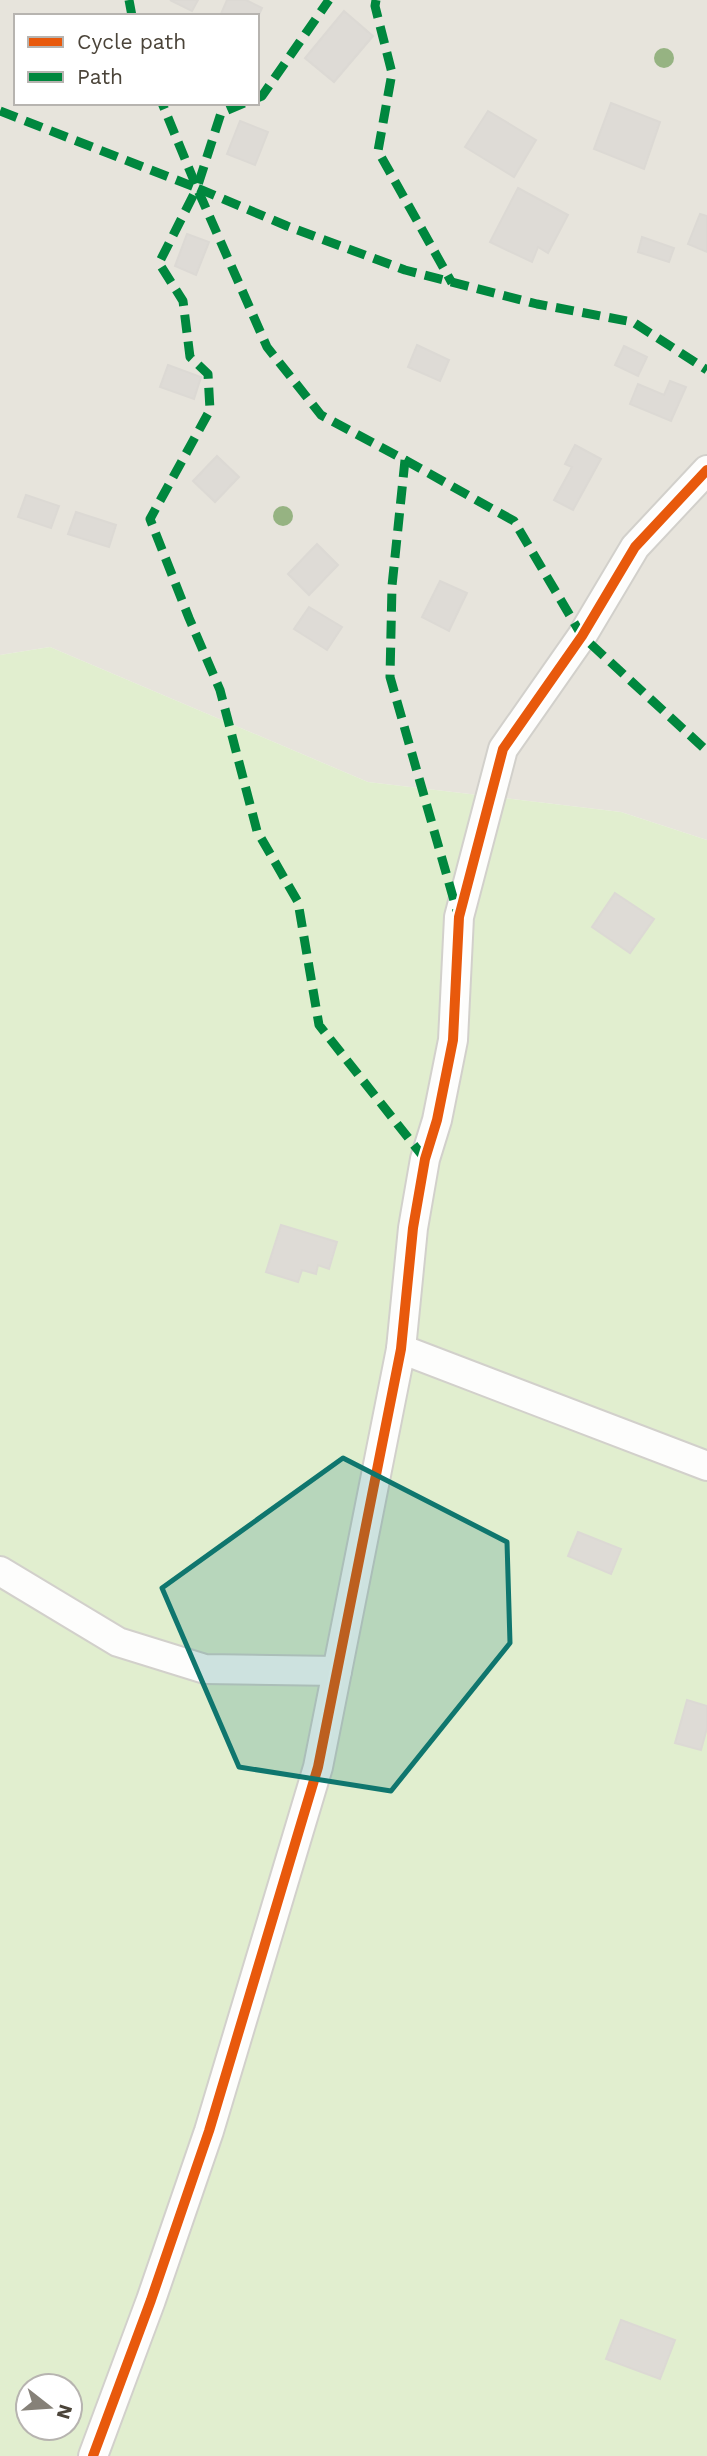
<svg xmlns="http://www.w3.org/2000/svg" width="707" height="2456" font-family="'Work Sans',sans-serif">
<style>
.residential{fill:#e7e4dc;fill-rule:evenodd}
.green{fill:#e1eecf;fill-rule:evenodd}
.building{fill:#dedbd6;stroke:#dcd9d4;stroke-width:2}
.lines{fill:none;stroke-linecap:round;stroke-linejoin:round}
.street-casing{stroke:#d2d0cb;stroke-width:32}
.street{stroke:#fdfdfc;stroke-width:28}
.quiet{stroke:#00873e;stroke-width:9;stroke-dasharray:18 9;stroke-linecap:butt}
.cycleway-casing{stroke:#fff;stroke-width:15}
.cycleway{stroke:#e8590c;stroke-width:10}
.tree{fill:#96b382}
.marked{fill:#0f766e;fill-opacity:0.2;stroke:#0f766e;stroke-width:5;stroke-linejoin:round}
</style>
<rect width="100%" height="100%" fill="#f4f2ee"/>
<path class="residential" d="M0,0H707V840L621,812L368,782L50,647L0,655ZM16,16H257V103H16Z"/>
<path class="green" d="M50,647L368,782L621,812L707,840V2456H0V655ZM28,2386H70V2428H28Z"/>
<g class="building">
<polygon points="170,0 198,0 192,11"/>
<polygon points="227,0 246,0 262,8 257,19 257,16 224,16 221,14"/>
<polygon points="344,11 373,36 334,82 305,58"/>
<polygon points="611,103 660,122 644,169 594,149"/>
<polygon points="488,111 536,140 514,177 465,147"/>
<polygon points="240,121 268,132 255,165 227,154"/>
<polygon points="518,188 568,215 548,253 538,247 532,262 490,242"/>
<polygon points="700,214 707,216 707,252 688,244"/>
<polygon points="187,234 209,242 196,275 175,266"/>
<polygon points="642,237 674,248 669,262 638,252"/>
<polygon points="417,345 449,360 440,381 408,367"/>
<polygon points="624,346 647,357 638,376 615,365"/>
<polygon points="168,365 201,377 194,399 160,387"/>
<polygon points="670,381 686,387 671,421 630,404 638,384 664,395"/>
<polygon points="575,445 601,459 573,510 554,500 572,467 565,464"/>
<polygon points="217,456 239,477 215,502 193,481"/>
<polygon points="26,495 59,506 51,528 18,517"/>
<polygon points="76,512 116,525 109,547 68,534"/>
<polygon points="317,544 338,565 309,595 288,574"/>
<polygon points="440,581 467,593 449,631 422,617"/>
<polygon points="309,607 342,627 327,650 294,629"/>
<polygon points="615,893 654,919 630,953 592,927"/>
<polygon points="281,1225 337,1242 329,1269 318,1265 316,1274 302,1270 298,1282 266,1272"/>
<polygon points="578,1532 621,1549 611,1574 568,1556"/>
<polygon points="687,1700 707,1706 707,1728 701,1750 675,1743"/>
<polygon points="621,2320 675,2340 660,2379 606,2359"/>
</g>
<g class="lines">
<defs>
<g id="street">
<polyline points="401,1349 707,1466"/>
<polyline points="0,1571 118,1642 205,1669 337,1671"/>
<polyline points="93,2456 151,2300 209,2131 318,1767 401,1349 413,1228 425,1159 437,1120 453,1040 459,917 503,749 582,636 635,547 707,470"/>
</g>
</defs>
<use href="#street" class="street-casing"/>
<use href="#street" class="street"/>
<g class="quiet">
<polyline points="129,0 132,16"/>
<polyline points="376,0 375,6 392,73 378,151 452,283"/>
<polyline points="257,98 262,96 329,0"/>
<polyline points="244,103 221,113 197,188 267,347 321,415 405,460 392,586 390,677 457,911"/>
<polyline points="0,111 197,188 162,103"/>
<polyline points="405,460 514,521 582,636 707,751"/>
<polyline points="425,1159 319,1025 298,902 257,831 220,690 189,618 150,519 210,410 208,374 190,357 183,301 159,263 197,188 287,226 405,270 537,304 633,322 707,370"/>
</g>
<defs>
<polyline id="cycleway" points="93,2456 151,2300 209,2131 318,1767 401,1349 413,1228 425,1159 437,1120 453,1040 459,917 503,749 582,636 635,547 707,470"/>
</defs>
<use href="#cycleway" class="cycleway-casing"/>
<use href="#cycleway" class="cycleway"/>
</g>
<g class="tree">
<circle cx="664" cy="58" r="10"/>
<circle cx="283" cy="516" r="10"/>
</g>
<path class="marked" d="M343,1458L507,1542L510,1643L391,1791L239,1767L162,1588Z"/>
<rect x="14" y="14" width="245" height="91" fill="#ffffff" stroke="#b7b4b0" stroke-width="2"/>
<rect x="28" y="37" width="35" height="10" fill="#e8590c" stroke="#b7b4b0" stroke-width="2"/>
<text x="77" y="49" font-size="21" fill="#4b4439">Cycle path</text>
<rect x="28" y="72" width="35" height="10" fill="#00873e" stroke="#b7b4b0" stroke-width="2"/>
<text x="77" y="84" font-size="21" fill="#4b4439">Path</text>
<g transform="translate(49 2407) rotate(107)"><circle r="33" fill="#ffffff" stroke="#b7b4b0" stroke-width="2"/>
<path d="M0-5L12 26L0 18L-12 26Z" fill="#868178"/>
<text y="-10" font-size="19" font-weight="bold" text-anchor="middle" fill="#4b4439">N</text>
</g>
</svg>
